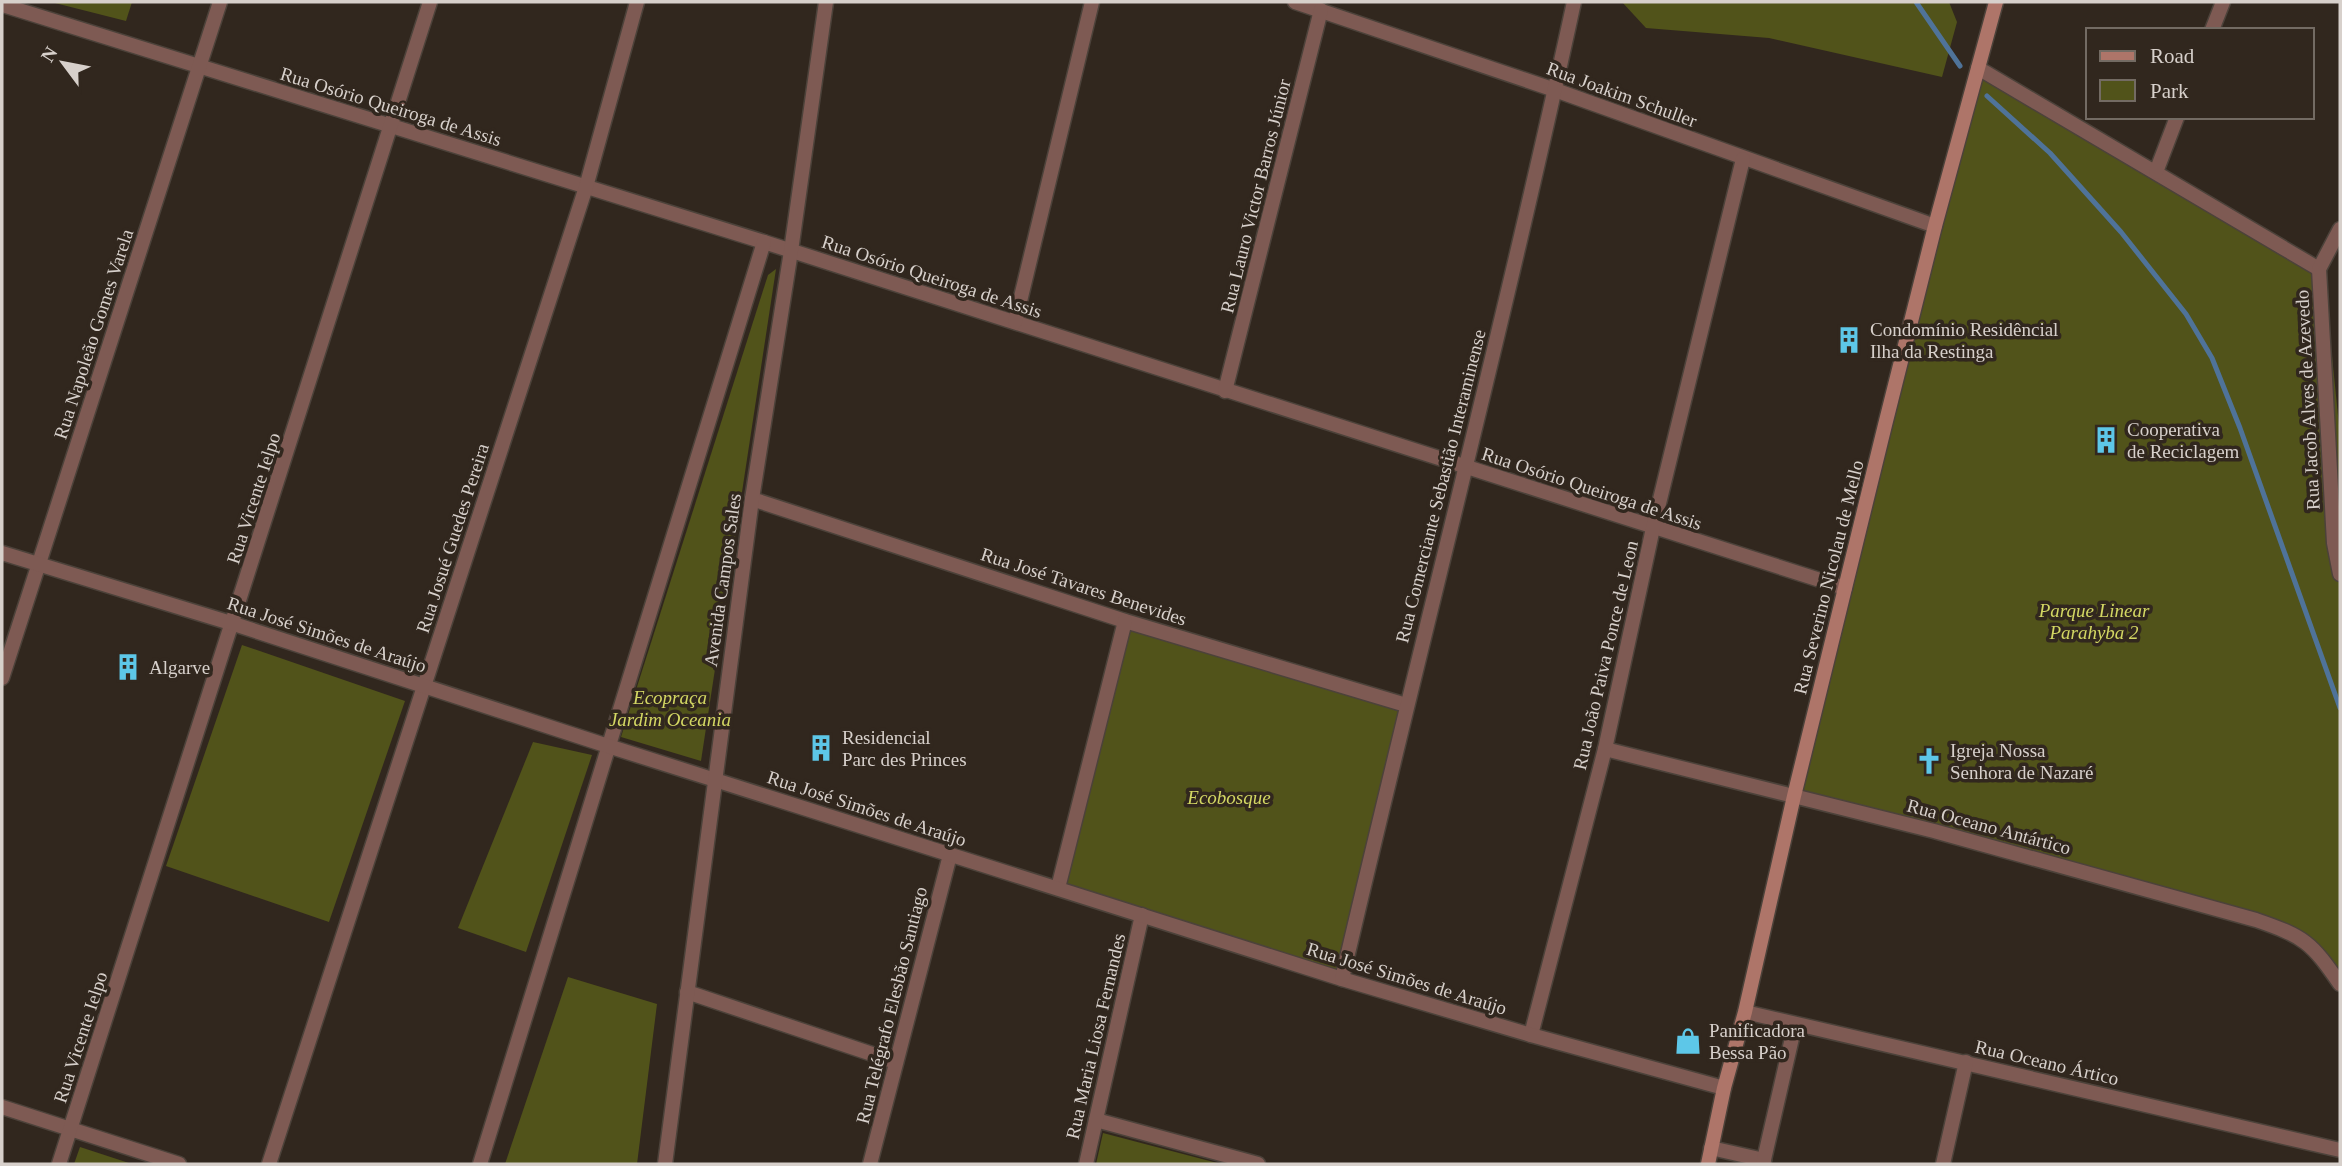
<svg xmlns="http://www.w3.org/2000/svg" width="2342" height="1166" font-family="Georgia,serif">
<style>
.green{fill:#51531a}
.lines{fill:none;stroke-linecap:round;stroke-linejoin:round}
.stream{stroke:#4f7399;stroke-width:5}
.minor-casing{stroke:#4c423a;stroke-width:17}
.tertiary-casing{stroke:#4c423a;stroke-width:17}
.secondary-casing{stroke:#4c423a;stroke-width:17}
.minor{stroke:#7e5a53;stroke-width:14}
.tertiary{stroke:#7e5a53;stroke-width:14}
.secondary{stroke:#ae7569;stroke-width:14}
.labels{text-anchor:middle;stroke-width:7;stroke-linejoin:round;paint-order:stroke}
.street-label{font-size:19px;fill:#d7d0cb;stroke:#31271e}
.poi-label{font-size:19px;fill:#d7d0cb;stroke:#31271e;text-anchor:start}
.park-label{font-size:19px;font-style:italic;fill:#d3d763;stroke:#31271e}
</style>
<rect width="100%" height="100%" fill="#31271e"/>
<g class="green">
<polygon points="51,2 132,2 126,21"/>
<polygon points="1622,2 1949,2 1957,22 1942,77 1769,38 1646,28"/>
<polygon points="1979,64 2323,267 2340,435 2340,980 2316,948 2265,924 1796,797"/>
<polygon points="776,269 701,761 621,737 768,275"/>
<polygon points="1125,621 1406,705 1342,979 1058,888"/>
<polygon points="242,645 405,701 329,922 166,866"/>
<polygon points="533,742 592,755 526,952 458,928"/>
<polygon points="568,977 657,1004 637,1164 505,1164"/>
<polygon points="1103,1133 1221,1164 1096,1164"/>
<polygon points="80,1147 132,1164 74,1164"/>
</g>
<g class="lines">
<g class="stream">
<polyline points="1916,2 1960,66"/>
<polyline points="1987,96 2050,153 2121,232 2186,314 2212,358 2240,428 2340,708"/>
</g>
<defs>
<g id="minor">
<polyline points="1295,2 1555,90 1935,226"/>
<polyline points="6,6 764,242 1845,588"/>
<polyline points="2212,30 2223,2"/>
<polyline points="1978,68 2319,269"/>
<polyline points="2156,172 2177,117"/>
<polyline points="2340,229 2319,269 2334,543 2340,574"/>
<polyline points="1015,322 1092,2"/>
<polyline points="1225,391 1321,10"/>
<polyline points="752,499 1125,621 1406,705"/>
<polyline points="2,678 220,2"/>
<path d="M1605,749L1934,831L2256,920C2305,937 2311,942 2340,984"/>
<polyline points="1058,888 1125,621"/>
<polyline points="687,992 896,1062"/>
<polyline points="1745,1012 2340,1150"/>
<polyline points="1531,1035 1605,749 1653,528 1743,159"/>
<polyline points="2,1107 179,1164"/>
<polyline points="1096,1120 1258,1164"/>
<polyline points="1711,1148 1764,1160"/>
<polyline points="59,1164 430,2"/>
<polyline points="269,1164 586,187 637,2"/>
<polyline points="480,1164 764,242"/>
<polyline points="870,1164 950,855"/>
<polyline points="1086,1164 1142,915"/>
<polyline points="1763,1164 1795,1025"/>
<polyline points="1943,1164 1966,1062"/>
</g>
<g id="tertiary">
<polyline points="2,553 234,624 608,746 1342,979 1531,1035 1724,1088"/>
<path d="M1342,979C1418,653 1503,329 1574,2"/>
<polyline points="665,1164 752,499 791,251 826,2"/>
</g>
<polyline id="secondary" points="1708,1164 1724,1088 1745,1012 1794,796 1885,425 1935,226 1996,2"/>
</defs>
<use href="#minor" class="minor-casing"/>
<use href="#tertiary" class="tertiary-casing"/>
<use href="#secondary" class="secondary-casing"/>
<use href="#minor" class="minor"/>
<use href="#tertiary" class="tertiary"/>
<use href="#secondary" class="secondary"/>
</g>
<defs>
<symbol id="building-bare" viewBox="-9 -9 18 18"><path d="M-4-6H4V6H1V3H-1V6H-4ZM-2.5-4.3h1.7v1.8h-1.7ZM.8-4.3h1.7v1.8H.8ZM-2.5-1h1.7V.8h-1.7ZM.8-1h1.7V.8H.8Z" fill="#5dc7e8" stroke="#31271e" stroke-width="2.5" paint-order="stroke"/></symbol>
<symbol id="church-bare" viewBox="-9 -9 18 18"><path d="M-1.2-6h2.4v3.5h3.3v2.4h-3.3V6h-2.4V-.1h-3.3v-2.4h3.3Z" fill="#5dc7e8" stroke="#31271e" stroke-width="2.5" paint-order="stroke"/></symbol>
<symbol id="shop-bare" viewBox="-9 -9 18 18"><path d="M-5-2.5h2.3a2.7 3.5 0 0 1 5.4 0H5L5.5 6h-11ZM-1.5-2.5h3a1.5 2.3 0 0 0-3 0Z" fill="#5dc7e8" stroke="#31271e" stroke-width="2.5" paint-order="stroke"/></symbol>
</defs>
<g fill-rule="evenodd">
<use href="#building-bare" x="1830" y="321" width="38" height="38"/>
<use href="#building-bare" x="2087" y="421" width="38" height="38"/>
<use href="#building-bare" x="109" y="648" width="38" height="38"/>
<use href="#building-bare" x="802" y="729" width="38" height="38"/>
<use href="#church-bare" x="1910" y="742" width="38" height="38"/>
<use href="#shop-bare" x="1669" y="1022" width="38" height="38"/>
</g>
<g class="labels">
<g class="street-label">
<text transform="translate(1622 94) rotate(20)" y="7">Rua Joakim Schuller</text>
<text transform="translate(391 106) rotate(17)" y="7">Rua Osório Queiroga de Assis</text>
<text transform="translate(1255 196) rotate(-76)" y="7">Rua Lauro Victor Barros Júnior</text>
<text transform="translate(932 276) rotate(18)" y="7">Rua Osório Queiroga de Assis</text>
<text transform="translate(93 334) rotate(-72)" y="7">Rua Napoleão Gomes Varela</text>
<text transform="translate(2307 400) rotate(-93)" y="7">Rua Jacob Alves de Azevedo</text>
<text transform="translate(1440 486) rotate(-76)" y="7">Rua Comerciante Sebastião Interaminense</text>
<text transform="translate(1592 488) rotate(18)" y="7">Rua Osório Queiroga de Assis</text>
<text transform="translate(253 498) rotate(-72)" y="7">Rua Vicente Ielpo</text>
<text transform="translate(452 538) rotate(-72)" y="7">Rua Josué Guedes Pereira</text>
<text transform="translate(1828 577) rotate(-76)" y="7">Rua Severino Nicolau de Mello</text>
<text transform="translate(722 580) rotate(-82)" y="7">Avenida Campos Sales</text>
<text transform="translate(1084 586) rotate(18)" y="7">Rua José Tavares Benevides</text>
<text transform="translate(327 634) rotate(18)" y="7">Rua José Simões de Araújo</text>
<text transform="translate(1605 655) rotate(-77)" y="7">Rua João Paiva Ponce de Leon</text>
<text transform="translate(867 808) rotate(18)" y="7">Rua José Simões de Araújo</text>
<text transform="translate(1989 826) rotate(15)" y="7">Rua Oceano Antártico</text>
<text transform="translate(1407 978) rotate(17)" y="7">Rua José Simões de Araújo</text>
<text transform="translate(891 1005) rotate(-76)" y="7">Rua Telégrafo Elesbão Santiago</text>
<text transform="translate(1095 1036) rotate(-77)" y="7">Rua Maria Liosa Fernandes</text>
<text transform="translate(80 1037) rotate(-72)" y="7">Rua Vicente Ielpo</text>
<text transform="translate(2047 1062) rotate(13)" y="7">Rua Oceano Ártico</text>
</g>
<g class="poi-label">
<text x="1870" y="336">Condomínio Residêncial<tspan x="1870" dy="22">Ilha da Restinga</tspan></text>
<text x="2127" y="436">Cooperativa<tspan x="2127" dy="22">de Reciclagem</tspan></text>
<text x="149" y="674">Algarve</text>
<text x="842" y="744">Residencial<tspan x="842" dy="22">Parc des Princes</tspan></text>
<text x="1950" y="757">Igreja Nossa<tspan x="1950" dy="22">Senhora de Nazaré</tspan></text>
<text x="1709" y="1037">Panificadora<tspan x="1709" dy="22">Bessa Pão</tspan></text>
</g>
<g class="park-label">
<text x="2094" y="617">Parque Linear<tspan x="2094" dy="22">Parahyba 2</tspan></text>
<text x="670" y="704">Ecopraça<tspan x="670" dy="22">Jardim Oceania</tspan></text>
<text x="1229" y="804">Ecobosque</text>
</g>
</g>
<rect width="2342" height="1166" fill="none" stroke="#d7d0cb" stroke-width="7"/>
<rect x="2086" y="28" width="228" height="91" fill="#31271e" stroke="#736b63" stroke-width="2"/>
<rect x="2100" y="51" width="35" height="10" fill="#ae7569" stroke="#736b63" stroke-width="2"/>
<text x="2150" y="63" font-size="21" fill="#d7d0cb">Road</text>
<rect x="2100" y="80" width="35" height="21" fill="#51531a" stroke="#736b63" stroke-width="2"/>
<text x="2150" y="98" font-size="21" fill="#d7d0cb">Park</text>
<g transform="translate(63 63) rotate(302)" stroke="#31271e" stroke-width="5" paint-order="stroke">
<path d="M0-5L12 26L0 18L-12 26Z" fill="#d7d0cb"/>
<text y="-10" font-size="19" font-weight="bold" text-anchor="middle" fill="#d7d0cb">N</text>
</g>
</svg>
